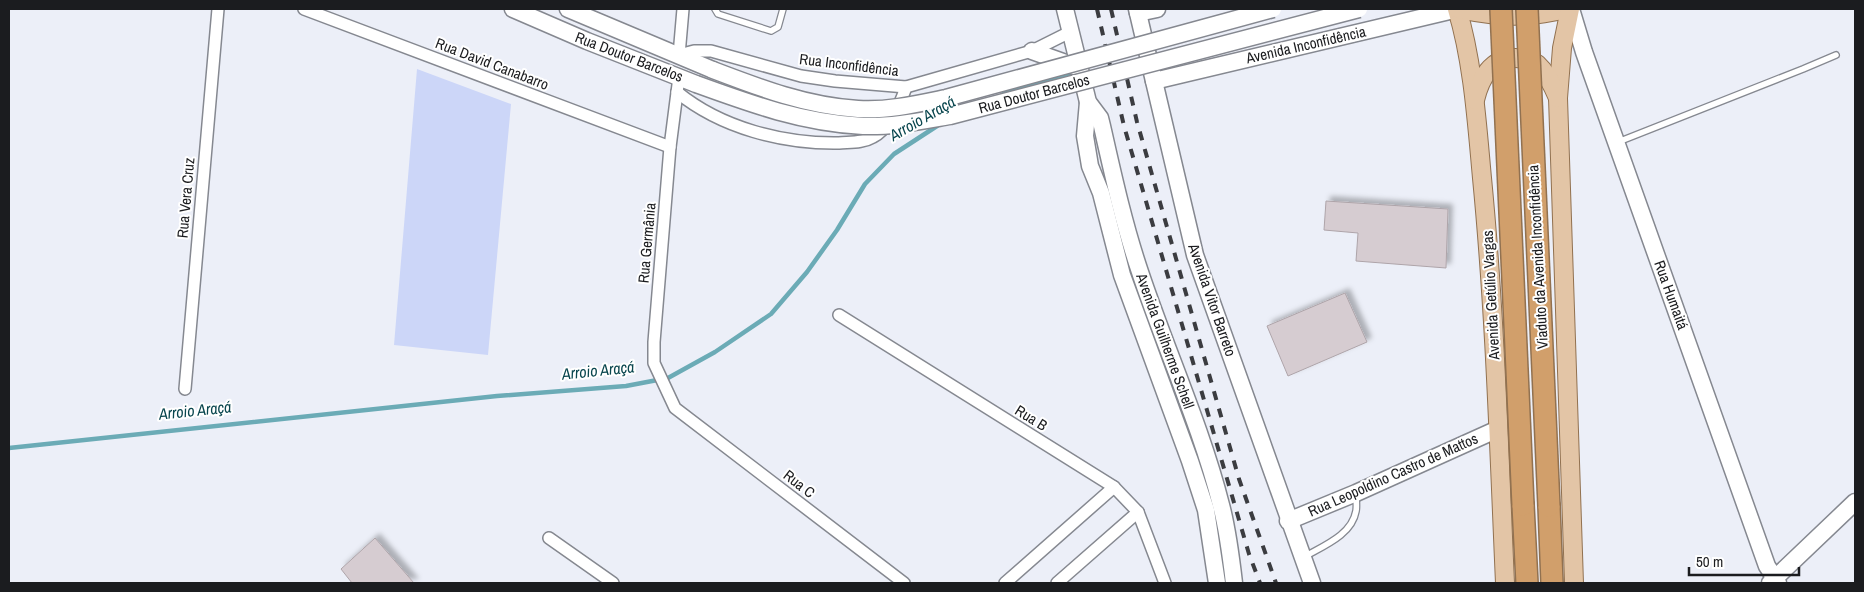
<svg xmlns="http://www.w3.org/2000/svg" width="1864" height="592" font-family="'Archivo Narrow',sans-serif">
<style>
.green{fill:#ccd6f8}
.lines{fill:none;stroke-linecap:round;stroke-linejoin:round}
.stream{stroke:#6babb6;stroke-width:4.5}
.canal{stroke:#6babb6;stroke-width:15}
.building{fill:#d6ccd1;stroke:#aea4a9;filter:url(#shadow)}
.lane-casing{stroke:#858890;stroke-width:8}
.street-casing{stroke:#858890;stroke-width:14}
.secondary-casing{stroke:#858890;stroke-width:19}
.primary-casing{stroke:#917150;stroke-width:20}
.highway-casing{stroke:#917150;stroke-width:24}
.lane{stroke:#fff;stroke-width:5.5}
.street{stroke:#fff;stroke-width:11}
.secondary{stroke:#fff;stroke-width:16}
.primary{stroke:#e3c5a6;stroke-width:18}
.highway{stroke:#d19f6b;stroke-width:21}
.rail{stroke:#3b3c40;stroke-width:4;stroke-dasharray:9 9;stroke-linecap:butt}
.secondary-bridge-casing{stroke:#858890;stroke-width:19;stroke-linecap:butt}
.highway-bridge-casing{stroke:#917150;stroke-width:24;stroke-linecap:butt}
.secondary-bridge{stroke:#fff;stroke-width:16}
.highway-bridge{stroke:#d19f6b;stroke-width:21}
.labels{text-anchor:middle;stroke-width:4;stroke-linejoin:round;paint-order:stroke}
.street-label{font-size:15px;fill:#1b1c1f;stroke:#fff}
.water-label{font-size:16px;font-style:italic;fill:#09464e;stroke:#fff}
</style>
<defs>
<filter id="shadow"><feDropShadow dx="4.5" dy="-4.5" stdDeviation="2.5" flood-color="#0004"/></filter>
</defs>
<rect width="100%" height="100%" fill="#eceff8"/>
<polygon class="green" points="417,69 511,104 488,355 394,345"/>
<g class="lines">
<polyline class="stream" points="9,448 497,396 626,386 668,378 715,352 771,314 807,272 837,230 865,184 894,154 937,126"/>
<polyline class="canal" points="1009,93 1077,73"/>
</g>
<g class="building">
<polygon points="1326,201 1448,209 1446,268 1356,261 1358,233 1324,230"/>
<polygon points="1345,293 1367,342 1288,376 1267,326"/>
<polygon points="375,538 414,583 352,583 341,569"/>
</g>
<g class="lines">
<defs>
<g id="lane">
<polyline points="715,9 718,14 771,31 778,27 783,9"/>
<polyline points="1618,142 1803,69 1836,55"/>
<path d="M1304,557C1323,546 1352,535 1356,511C1357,506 1356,500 1356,495"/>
</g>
<g id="street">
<polyline points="304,9 670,147"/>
<polyline points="683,9 679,55 694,51 711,51 801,76 835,81 906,87 1032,51 1070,32"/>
<polyline points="679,77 670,147 654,342 654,363 675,408 904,583"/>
<path d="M677,92C721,128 783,144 839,143C850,142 863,143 873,137C890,128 900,105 906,87"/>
<polyline points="839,315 1114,487 1138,512 1165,583"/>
<polyline points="185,389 218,9"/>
<polyline points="549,538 613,583"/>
<polyline points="1005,583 1114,487"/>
<polyline points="1057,583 1138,512"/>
</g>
<g id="secondary">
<polyline points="513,9 587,41 696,84"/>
<polyline points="568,9 713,70"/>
<path d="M1065,9L1088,102L1100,118L1102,126C1113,175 1124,225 1140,272C1166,350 1201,426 1221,505C1228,531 1231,557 1234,583"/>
<polyline points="1137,9 1195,255 1312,583"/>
<polyline points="1571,9 1584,52 1767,566 1778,583"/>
<polyline points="1138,13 1157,9"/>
<polyline points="1032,51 1077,67"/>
<polyline points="1154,81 1458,9"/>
<polyline points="1088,102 1085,136 1090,166 1101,193 1122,275 1190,461 1206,510 1217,583"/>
<polyline points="1288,521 1356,493 1498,429"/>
<polyline points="1770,583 1855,502"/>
</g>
<g id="primary">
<path d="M1457,9C1473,61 1477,124 1482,178C1495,312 1499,448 1505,583"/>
<path d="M1458,9C1499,17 1524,19 1566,9"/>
<polyline points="1570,9 1562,48 1558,98 1574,583"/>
<path d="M1475,100C1480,79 1491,58 1515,58C1523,58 1531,60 1537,64C1547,73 1553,86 1558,98"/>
</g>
<g id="highway">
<polyline points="1523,505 1527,583"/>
<polyline points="1549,506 1552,583"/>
</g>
</defs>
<use href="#lane" class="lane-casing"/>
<use href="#street" class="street-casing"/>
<use href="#secondary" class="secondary-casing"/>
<use href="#primary" class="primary-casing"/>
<use href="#highway" class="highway-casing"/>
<use href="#lane" class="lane"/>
<use href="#street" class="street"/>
<use href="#secondary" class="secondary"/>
<use href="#primary" class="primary"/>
<use href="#highway" class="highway"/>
<g class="rail">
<polyline points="1097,9 1124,126 1249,554 1260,583"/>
<polyline points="1111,9 1137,122 1239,479 1276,583"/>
</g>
<defs>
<g id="secondary-bridge">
<path d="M713,70C760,88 807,106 858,109C887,111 917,104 946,98L1273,9"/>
<path d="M696,84C751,104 803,123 863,126C892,127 921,121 950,116L1359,9"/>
</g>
<g id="highway-bridge">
<polyline points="1501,9 1523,505"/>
<polyline points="1527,9 1549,506"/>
</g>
</defs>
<use href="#secondary-bridge" class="secondary-bridge-casing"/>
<use href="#highway-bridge" class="highway-bridge-casing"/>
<use href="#secondary-bridge" class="secondary-bridge"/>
<use href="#highway-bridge" class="highway-bridge"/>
</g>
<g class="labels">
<g class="street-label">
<text transform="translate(1306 45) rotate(-13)" y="5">Avenida Inconfidência</text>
<text transform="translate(629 57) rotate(21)" y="5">Rua Doutor Barcelos</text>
<text transform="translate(492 64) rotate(21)" y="5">Rua David Canabarro</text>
<text transform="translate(849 65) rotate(7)" y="5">Rua Inconfidência</text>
<text transform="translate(1034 94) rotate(-15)" y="5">Rua Doutor Barcelos</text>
<text transform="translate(186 198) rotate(-85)" y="5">Rua Vera Cruz</text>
<text transform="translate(647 243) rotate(-85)" y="5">Rua Germânia</text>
<text transform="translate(1538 257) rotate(-93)" y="5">Viaduto da Avenida Inconfidência</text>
<text transform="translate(1491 295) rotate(-93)" y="5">Avenida Getúlio Vargas</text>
<text transform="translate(1671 295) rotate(70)" y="5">Rua Humaitá</text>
<text transform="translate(1212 300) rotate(71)" y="5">Avenida Vitor Barreto</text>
<text transform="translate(1165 341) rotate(70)" y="5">Avenida Guilherme Schell</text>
<text transform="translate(1031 418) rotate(32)" y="5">Rua B</text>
<text transform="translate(1393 475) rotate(-24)" y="5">Rua Leopoldino Castro de Mattos</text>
<text transform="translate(799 484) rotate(38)" y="5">Rua C</text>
</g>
<g class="water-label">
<text transform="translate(922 118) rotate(-30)" y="6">Arroio Araçá</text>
<text transform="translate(598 370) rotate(-6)" y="6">Arroio Araçá</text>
<text transform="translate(195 410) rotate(-6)" y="6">Arroio Araçá</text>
</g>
</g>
<rect width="1864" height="592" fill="none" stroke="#1b1c1f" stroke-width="20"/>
<path d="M1689 567v8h110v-8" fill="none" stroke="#1b1c1f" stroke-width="2.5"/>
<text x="1696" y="567" font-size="15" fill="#1b1c1f" stroke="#ffffff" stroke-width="4" paint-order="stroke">50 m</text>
</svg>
